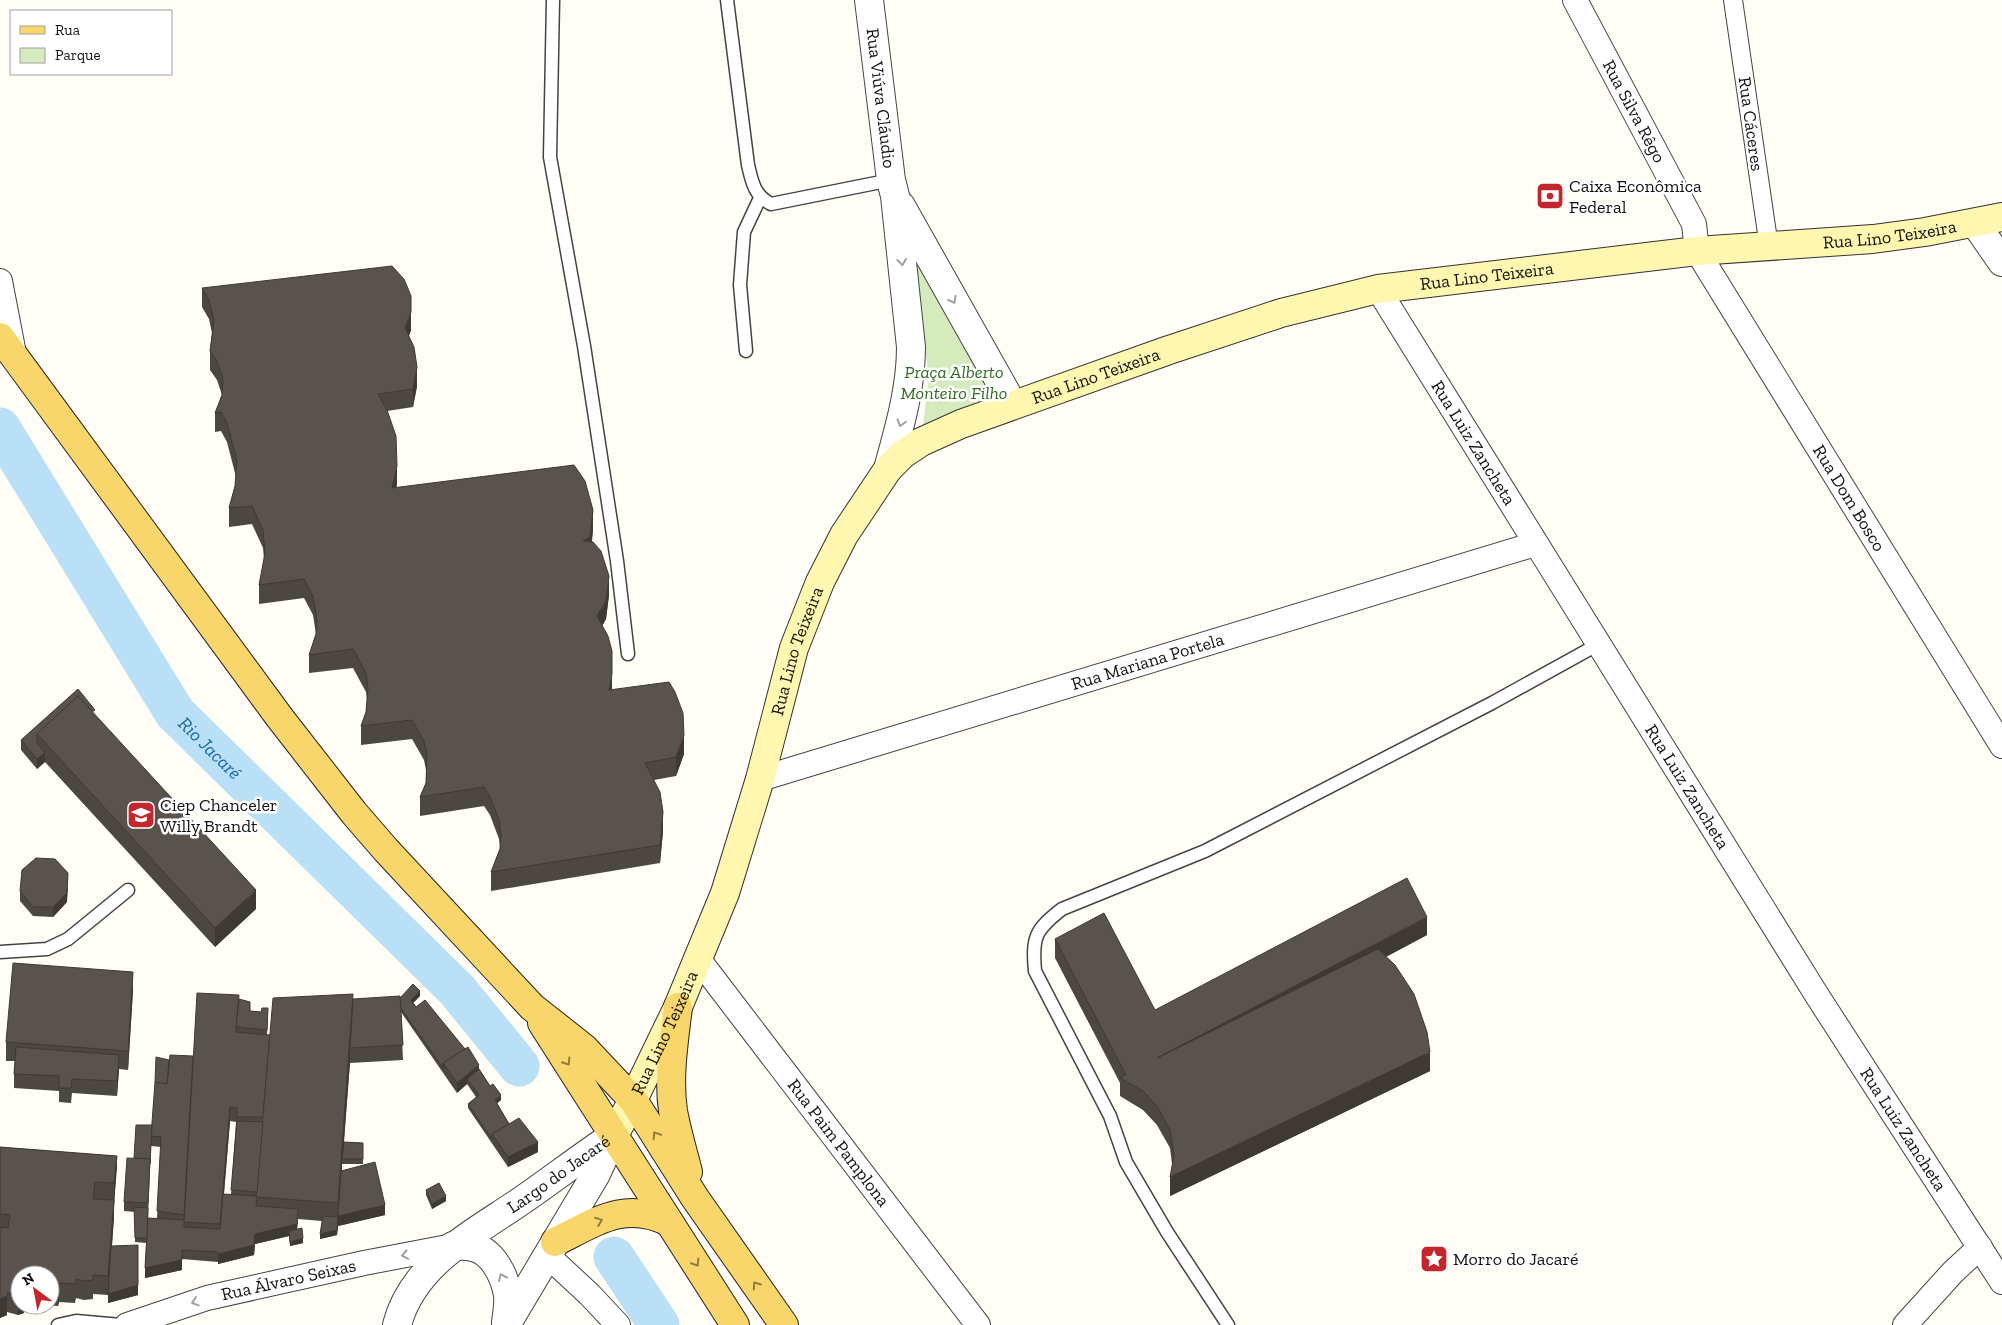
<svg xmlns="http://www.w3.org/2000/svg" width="2002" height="1325" font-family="'Zilla Slab',serif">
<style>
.green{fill:#d5ebbd}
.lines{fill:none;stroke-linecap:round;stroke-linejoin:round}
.river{stroke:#b9e0f7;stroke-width:41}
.service-casing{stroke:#444;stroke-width:15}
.pedestrian-casing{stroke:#444;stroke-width:20}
.minor-casing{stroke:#444;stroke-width:26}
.tertiary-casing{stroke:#444;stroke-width:30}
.secondary-casing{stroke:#333;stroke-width:30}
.primary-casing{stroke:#222;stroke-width:30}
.service{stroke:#fff;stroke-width:12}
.pedestrian{stroke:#fff;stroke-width:18}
.minor{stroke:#fff;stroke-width:24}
.tertiary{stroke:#fff;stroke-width:28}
.secondary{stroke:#fff6b0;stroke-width:28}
.primary{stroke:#f9d66b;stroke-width:28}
.wall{fill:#4d4742;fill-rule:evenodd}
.shaded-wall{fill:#3f3936}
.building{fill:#5a524d;stroke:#3f3936}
.oneway{stroke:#a0a0a0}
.oneway2{stroke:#917d42}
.labels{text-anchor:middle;stroke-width:5;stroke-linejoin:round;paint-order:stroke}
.street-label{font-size:18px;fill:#111;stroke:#fff}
.poi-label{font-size:18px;fill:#111;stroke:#fff;text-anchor:start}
.park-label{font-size:18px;font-style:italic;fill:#2f6b1f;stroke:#fff}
.water-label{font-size:19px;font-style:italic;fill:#1768a6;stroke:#fff}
</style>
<rect width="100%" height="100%" fill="#fffdf5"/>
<polygon class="green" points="920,256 991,396 923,425 928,387 927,361 911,264"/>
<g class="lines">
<g class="river">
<path id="s1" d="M0,428L175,713L457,990L519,1066"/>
<polyline points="614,1257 659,1325"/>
</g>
<defs>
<g id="service">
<polyline points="553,0 550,157 584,346 617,561 628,654"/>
<path d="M727,0L748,165C752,182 754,195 771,204L891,180"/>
<polyline points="746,351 740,285 744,232 760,198"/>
<polyline points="0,952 47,949 68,939 128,890"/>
<polyline points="58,1325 76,1321 121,1325"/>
<path d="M1228,1325L1167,1232L1126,1162L1110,1116L1035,971C1032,937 1035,930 1062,909L1205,851L1492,703L1597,645"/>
</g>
<polyline id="pedestrian" points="1733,0 1769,247"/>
<g id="minor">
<path id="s2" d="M1575,0L1694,224L1697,251L2002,746"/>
<polyline points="0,281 15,359"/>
<path id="s3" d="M1378,289L1818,997L2002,1282"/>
<path id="s4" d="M760,779L1535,544"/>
<path id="s5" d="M699,960L978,1325"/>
<polyline points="547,1255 590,1295 618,1325"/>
<path id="s6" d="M127,1325L207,1298L364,1263L453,1246"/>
<polyline points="1905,1325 1953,1272 1980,1247"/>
</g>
<g id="tertiary">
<path id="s7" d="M869,0L891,180L895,196L911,347C911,389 899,429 888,469"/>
<polyline points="901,206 1013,405"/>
<polyline points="1975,223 2002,262"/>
<path d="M453,1246C459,1246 466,1245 473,1247C493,1251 505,1277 508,1295C509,1304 507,1314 506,1323"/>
<path id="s8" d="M397,1325C413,1263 475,1233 524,1199C554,1178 583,1156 614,1135"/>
<polyline points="506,1325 596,1174 614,1135"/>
</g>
<g id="secondary">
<path id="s9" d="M614,1135L633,1100L678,1007L725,893L760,779L794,648L820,582L844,535L888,469L903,454L921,442L961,424L1169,350L1281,313L1378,289L1697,251L1873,239L1925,232L2002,217"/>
</g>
<g id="primary">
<polyline points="0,337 280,718 354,813 386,850 532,1007 584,1048 633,1100 695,1198 784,1325"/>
<path d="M678,1007C674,1041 668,1077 673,1111C677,1132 683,1152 688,1172"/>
<polyline points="542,1023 735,1325"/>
<path d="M555,1242C596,1222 625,1200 669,1222"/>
</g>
</defs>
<use href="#service" class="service-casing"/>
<use href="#pedestrian" class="pedestrian-casing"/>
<use href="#minor" class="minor-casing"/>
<use href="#tertiary" class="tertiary-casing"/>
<use href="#secondary" class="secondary-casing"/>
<use href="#primary" class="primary-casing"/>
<use href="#service" class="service"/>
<use href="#pedestrian" class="pedestrian"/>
<use href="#minor" class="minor"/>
<use href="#tertiary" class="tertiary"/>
<use href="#secondary" class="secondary"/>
<use href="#primary" class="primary"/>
</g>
<g class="wall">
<polygon points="202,288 411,330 409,336 417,386 413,407 387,411 397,484 396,488 593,529 592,542 609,595 606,619 602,626 612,690 684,754 676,776 654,780 663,831 660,863 491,891 491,872 500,848 499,839 490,815 484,806 420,816 420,797 426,783 426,770 424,760 412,739 361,745 361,726 366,712 367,700 366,692 353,668 309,673 309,655 316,634 313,615 304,598 259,604 259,585 264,559 263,548 252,524 229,527 229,508 235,486 236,477 227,442 221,431 215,432 215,413 222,395 217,380 210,370 210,351 212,333 209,319 202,307"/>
<polygon points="95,715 256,909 215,947 45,762 37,769 21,750 21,740"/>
<polygon points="68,882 67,902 53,917 33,916 20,901 20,891"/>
<polygon points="1427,935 1386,957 1430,1071 1170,1196 1172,1164 1170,1148 1157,1125 1143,1110 1120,1096 1120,1083 1055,958 1055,939 1155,1010"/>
<polygon points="133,990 128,1070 119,1069 117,1096 72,1093 71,1103 59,1102 59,1091 14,1088 14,1074 15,1061 6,1061 6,1042"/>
<path d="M420,996L413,1003L416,1007L479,1069L490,1086L501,1100L497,1103L509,1124L538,1152L508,1167L468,1108V1104L476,1097L467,1084L457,1093L401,1012L403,1060L350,1063V1062L344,1142L363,1143V1164H342V1171L385,1215L338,1226L337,1235L320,1239L322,1221L298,1219L297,1229L303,1243L290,1246L289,1236L255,1244L254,1255L218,1264V1262L182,1259V1270L145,1278L146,1243L135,1242V1212L124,1211V1202L134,1158L152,1125L169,1060L193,1056L239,999L250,1011L268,1018L267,1035H270L353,999L400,998ZM230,1121L236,1122L231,1194H224ZM151,1146L161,1147L157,1218H148Z"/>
<polygon points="0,1147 117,1156 112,1246 138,1295 108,1303 109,1285 108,1295 93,1294 93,1299 84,1300 76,1298 75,1303 59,1302 58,1306 42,1305 50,1305 50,1275 20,1275 20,1305 41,1305 41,1309 24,1309 24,1313 18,1315 7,1312 7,1315 0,1318"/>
<polygon points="426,1190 446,1201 432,1209 426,1195"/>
</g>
<g class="shaded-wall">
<polygon points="411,312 411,330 405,346 405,328"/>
<polygon points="417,367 417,386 413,407 413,389"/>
<polygon points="397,466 397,484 392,507 392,488"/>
<polygon points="593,510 593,529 590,555 583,541"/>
<polygon points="609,576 609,595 606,619 597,635 597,616"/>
<polygon points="612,674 612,693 609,690"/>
<polygon points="684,735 684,754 676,776 676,757"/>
<polygon points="45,753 45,762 37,769 37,759"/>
<polygon points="663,812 663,831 660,863 660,845"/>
<polygon points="68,873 67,902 53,917 53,907"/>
<polygon points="256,890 256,909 215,947 215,928"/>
<polygon points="1427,917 1427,935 1157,1077 1157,1058"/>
<polygon points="133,972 133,990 128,1070 128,1051"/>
<polygon points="420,991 420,996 411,1005 411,1000"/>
<polygon points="353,994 350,1048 350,1062 338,1216 385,1205 385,1215 338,1226 337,1235 320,1239 320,1234 337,1230 338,1203"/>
<polygon points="1430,1052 1430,1071 1170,1196 1170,1177"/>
<polygon points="119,1055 119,1069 117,1096 117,1081"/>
<polygon points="479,1065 479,1074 467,1079 467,1084 457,1093 457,1083"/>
<polygon points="501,1095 501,1100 495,1105 495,1100"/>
<polygon points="230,1107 230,1121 220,1239 220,1224"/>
<polygon points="538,1142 538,1152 508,1167 508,1157"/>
<polygon points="117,1156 117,1170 117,1168 114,1202 114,1183"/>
<polygon points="446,1196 446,1201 432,1209 432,1204"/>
<polygon points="114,1200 114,1219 108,1295 108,1276"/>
<polygon points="298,1209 297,1234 289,1231 289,1236 255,1244 254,1255 218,1264 218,1254 255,1234"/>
<polygon points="303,1238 303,1243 290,1246 290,1242"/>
<polygon points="182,1250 182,1270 145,1278 145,1268"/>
<polygon points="59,1283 59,1302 58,1306 58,1287"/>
<polygon points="138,1285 138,1295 108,1303 108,1294"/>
<polygon points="20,1295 20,1305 24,1305 24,1313 18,1315 18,1296"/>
<polygon points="7,1296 7,1315 0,1318 0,1299"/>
</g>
<g class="building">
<polygon points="392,266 404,279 411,296 411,312 405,328 414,347 417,367 413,389 378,394 387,410 396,436 397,466 392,488 574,465 585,481 593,510 590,537 583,541 593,542 601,551 609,576 606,601 597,616 608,636 612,651 612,674 609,690 669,682 675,692 683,713 684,735 676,757 645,763 660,792 663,812 660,845 491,872 500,849 501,837 499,820 490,797 484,787 420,797 426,783 427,755 424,741 412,720 361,726 366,712 368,688 366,673 353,649 309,655 316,634 317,621 313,596 304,579 259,585 265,553 263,530 252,506 229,508 235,486 237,461 227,423 221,412 215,413 222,395 223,379 217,361 210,351 214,321 209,300 202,288"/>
<polygon points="78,689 95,710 92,712 78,696 37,734 37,743 45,753 37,759 21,740"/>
<polygon points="78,696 256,890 215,928 37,734"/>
<polygon points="36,858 55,859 68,873 67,893 53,907 33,907 20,891 22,870"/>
<polygon points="1407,878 1427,917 1157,1058 1378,949 1395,965 1414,994 1427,1032 1430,1052 1170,1177 1174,1156 1170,1130 1157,1106 1143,1091 1120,1078 1126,1075 1055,939 1104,913 1155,1010"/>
<polygon points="13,963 133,972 128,1051 6,1042"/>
<polygon points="413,984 420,991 411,1000 416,1007 425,1000 465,1049 443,1063 443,1068 400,1007 400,998"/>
<polygon points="197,993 239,995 236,1032 270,1035 263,1117 237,1117 237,1108 230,1107 220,1224 184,1222"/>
<polygon points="353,994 338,1203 256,1197 273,998"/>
<polygon points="400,996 403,1045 350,1048 353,999"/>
<polygon points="239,999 250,1002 250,1011 261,1012 262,1008 268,1008 267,1030 236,1027"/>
<polygon points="16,1047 119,1055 117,1081 72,1079 71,1088 59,1088 59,1076 14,1074"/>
<polygon points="468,1047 479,1065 457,1083 443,1063"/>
<polygon points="170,1055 193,1056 184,1215 157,1211 161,1137 151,1136 155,1082 167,1084"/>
<polygon points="156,1057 169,1060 167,1084 155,1082"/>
<polygon points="479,1069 490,1086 493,1084 501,1095 495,1100 509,1124 492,1134 492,1139 468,1104 479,1095 467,1079"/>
<polygon points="519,1118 538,1142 508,1157 492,1134"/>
<polygon points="237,1121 263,1122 257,1192 231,1190"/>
<polygon points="136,1125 152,1125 150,1164 150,1159 134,1158"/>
<polygon points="344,1142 363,1143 363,1159 342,1159"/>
<polygon points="0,1147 117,1156 114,1183 95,1182 93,1199 114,1200 108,1276 93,1275 93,1280 84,1281 76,1279 75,1284 59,1283 58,1287 50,1287 50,1275 20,1275 20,1295 18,1296 7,1293 7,1296 0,1299 0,1227 8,1228 10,1215 0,1214"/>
<polygon points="127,1158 150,1159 148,1203 124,1202"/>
<polygon points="375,1162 385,1205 338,1216 341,1171"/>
<polygon points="439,1183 446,1196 432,1204 426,1190"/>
<polygon points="223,1194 257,1196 256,1206 298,1209 297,1224 255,1234 254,1245 218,1254 218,1252 182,1250 182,1260 145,1268 148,1218 184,1220 184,1227 220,1229"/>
<polygon points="134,1207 148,1208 147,1238 135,1238"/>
<polygon points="323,1216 338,1217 337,1230 320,1234"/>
<polygon points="302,1228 303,1238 290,1242 289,1231"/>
<polygon points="138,1245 138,1285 108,1294 111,1246"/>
</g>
<defs><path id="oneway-chevron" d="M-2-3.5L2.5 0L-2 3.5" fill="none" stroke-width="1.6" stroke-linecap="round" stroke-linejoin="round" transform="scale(1.25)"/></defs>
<g class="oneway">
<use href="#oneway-chevron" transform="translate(902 262) rotate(84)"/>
<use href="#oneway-chevron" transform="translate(953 300) rotate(61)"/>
<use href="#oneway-chevron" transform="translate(901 423) rotate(106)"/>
<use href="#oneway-chevron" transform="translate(405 1255) rotate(169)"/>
<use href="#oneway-chevron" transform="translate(502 1277) rotate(-114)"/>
<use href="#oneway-chevron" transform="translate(195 1302) rotate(161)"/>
</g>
<g class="oneway2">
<use href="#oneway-chevron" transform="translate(567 1062) rotate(57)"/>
<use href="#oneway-chevron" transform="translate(656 1135) rotate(-122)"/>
<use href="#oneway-chevron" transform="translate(599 1221) rotate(-21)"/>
<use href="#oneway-chevron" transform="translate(696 1263) rotate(57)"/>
<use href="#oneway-chevron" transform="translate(756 1285) rotate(-125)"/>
</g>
<defs>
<symbol id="bank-square" viewBox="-11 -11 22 22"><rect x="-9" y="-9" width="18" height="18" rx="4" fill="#c4262e" stroke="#fff"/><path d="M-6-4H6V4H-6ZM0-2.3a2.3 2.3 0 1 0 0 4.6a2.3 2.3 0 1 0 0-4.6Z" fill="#fff"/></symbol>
<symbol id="school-square" viewBox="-11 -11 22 22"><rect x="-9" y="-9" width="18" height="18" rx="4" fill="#c4262e" stroke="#fff"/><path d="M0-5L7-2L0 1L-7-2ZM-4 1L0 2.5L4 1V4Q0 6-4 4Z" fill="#fff"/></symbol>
<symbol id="sight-square" viewBox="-11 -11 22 22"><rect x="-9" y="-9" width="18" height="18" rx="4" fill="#c4262e" stroke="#fff"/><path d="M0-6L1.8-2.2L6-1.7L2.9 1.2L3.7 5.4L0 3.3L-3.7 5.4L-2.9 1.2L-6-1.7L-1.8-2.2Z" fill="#fff"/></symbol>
</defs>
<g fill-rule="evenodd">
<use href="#bank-square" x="1534" y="180" width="32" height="32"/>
<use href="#school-square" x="125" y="799" width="32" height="32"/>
<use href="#sight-square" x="1418" y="1243" width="32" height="32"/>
</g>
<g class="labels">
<g class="street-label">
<text dy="6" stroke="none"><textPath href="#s7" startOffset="99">Rua Viúva Cláudio</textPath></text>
<text dy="6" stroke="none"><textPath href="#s2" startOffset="126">Rua Silva Rêgo</textPath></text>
<text transform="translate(1751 124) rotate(82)" y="6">Rua Cáceres</text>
<text dy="6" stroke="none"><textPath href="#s9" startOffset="1764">Rua Lino Teixeira</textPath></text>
<text dy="6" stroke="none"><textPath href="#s9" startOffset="1359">Rua Lino Teixeira</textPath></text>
<text dy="6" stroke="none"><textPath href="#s9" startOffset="954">Rua Lino Teixeira</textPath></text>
<text dy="6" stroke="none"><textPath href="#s3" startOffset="181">Rua Luiz Zancheta</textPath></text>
<text dy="6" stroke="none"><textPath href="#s2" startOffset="571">Rua Dom Bosco</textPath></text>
<text dy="6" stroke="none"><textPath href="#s9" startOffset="519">Rua Lino Teixeira</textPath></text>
<text dy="6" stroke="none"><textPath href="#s4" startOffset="405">Rua Mariana Portela</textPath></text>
<text dy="6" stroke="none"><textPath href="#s3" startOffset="586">Rua Luiz Zancheta</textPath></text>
<text dy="6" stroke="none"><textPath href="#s9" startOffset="114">Rua Lino Teixeira</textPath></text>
<text dy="6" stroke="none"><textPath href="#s3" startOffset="991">Rua Luiz Zancheta</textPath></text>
<text dy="6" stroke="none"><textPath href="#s5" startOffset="230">Rua Paim Pamplona</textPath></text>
<text dy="6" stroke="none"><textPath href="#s8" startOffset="226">Largo do Jacaré</textPath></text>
<text dy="6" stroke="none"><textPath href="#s6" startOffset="168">Rua Álvaro Seixas</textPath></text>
</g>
<g class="poi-label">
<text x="1569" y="192">Caixa Econômica<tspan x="1569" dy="21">Federal</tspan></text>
<text x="160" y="811">Ciep Chanceler<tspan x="160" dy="21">Willy Brandt</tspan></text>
<text x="1453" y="1265">Morro do Jacaré</text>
</g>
<g class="park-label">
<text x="954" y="378">Praça Alberto<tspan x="954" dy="21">Monteiro Filho</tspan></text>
</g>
<g class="water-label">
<text dy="7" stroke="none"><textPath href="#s1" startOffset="384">Rio Jacaré</textPath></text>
</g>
</g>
<rect x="10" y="10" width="162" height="65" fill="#ffffff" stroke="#a0a0a0"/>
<rect x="20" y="26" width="25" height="8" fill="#f9d66b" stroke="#a0a0a0"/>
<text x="55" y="35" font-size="15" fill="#111111">Rua</text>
<rect x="20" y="48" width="25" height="15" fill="#d5ebbd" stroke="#a0a0a0"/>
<text x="55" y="60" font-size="15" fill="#111111">Parque</text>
<g transform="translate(35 1290) rotate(328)"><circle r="24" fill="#ffffff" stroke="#a0a0a0"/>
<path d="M0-4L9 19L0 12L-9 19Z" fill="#c4262e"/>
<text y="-8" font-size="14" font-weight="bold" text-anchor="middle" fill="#111111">N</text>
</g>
</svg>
